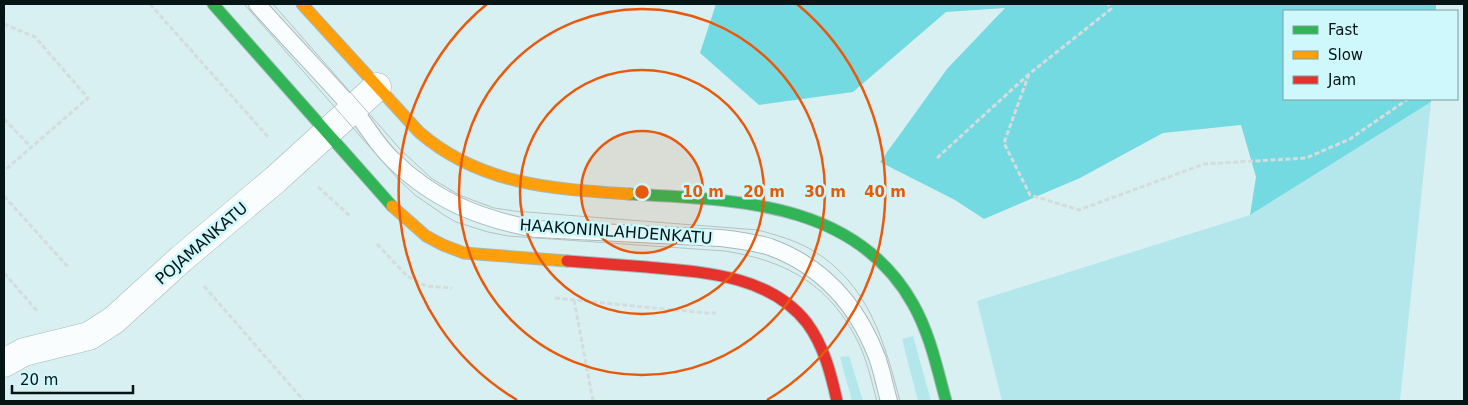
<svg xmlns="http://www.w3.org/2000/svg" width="1468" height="405" font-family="'DejaVu Sans',sans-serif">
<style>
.green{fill:#b3e7ec}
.forest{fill:#74dae2}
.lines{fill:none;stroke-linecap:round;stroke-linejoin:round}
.lane-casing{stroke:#a6b9ba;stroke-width:18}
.street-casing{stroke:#a6b9ba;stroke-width:29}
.fast-casing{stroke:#a6b9ba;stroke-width:13}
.slow-casing{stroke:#a6b9ba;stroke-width:13}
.jam-casing{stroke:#a6b9ba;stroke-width:13}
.path{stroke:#d5dcde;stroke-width:3;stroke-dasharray:5 2.5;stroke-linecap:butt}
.lane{stroke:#f9fdfd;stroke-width:16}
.street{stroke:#f9fdfd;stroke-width:28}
.fast{stroke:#30b455;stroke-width:11}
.slow{stroke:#ff9f0a;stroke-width:11}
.jam{stroke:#e5322d;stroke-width:11}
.tram{stroke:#b9c0c1;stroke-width:1}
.ring{fill:none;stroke:#e8590c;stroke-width:2.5}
.labels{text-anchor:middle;stroke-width:5;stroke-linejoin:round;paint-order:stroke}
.street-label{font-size:16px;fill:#051415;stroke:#cef8fc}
.centre{fill:#e8590c;stroke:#cef8fc;stroke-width:2.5}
.ring-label{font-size:15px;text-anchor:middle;font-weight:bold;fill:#e8590c;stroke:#cef8fc;stroke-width:5;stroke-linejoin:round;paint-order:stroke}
</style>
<rect width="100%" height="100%" fill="#d8f0f2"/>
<g class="green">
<polygon points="1431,102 1400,401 1002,401 977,301 1250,215"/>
<polygon points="913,336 931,401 918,401 902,339"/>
<polygon points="849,356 863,401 852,401 840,357"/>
</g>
<polygon class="forest" points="716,4 1436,4 1436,11 1284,11 1284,99 1431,99 1431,102 1250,215 1256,177 1241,125 1163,133 1080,178 984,219 955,200 880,162 947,69 1005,8 946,12 853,92 759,105 700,53"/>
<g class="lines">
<defs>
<path id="lane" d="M257,4C288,39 321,73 352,108C366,124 376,144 392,159C433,200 480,219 536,229L721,238C737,240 754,242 770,247C822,266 857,305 877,357C882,371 885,387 889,401"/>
<polyline id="street" points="4,363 24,352 89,336 114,320 181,259 276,179 377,87"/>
<g id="fast">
<polyline points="213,4 392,206"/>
<path d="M629,194C733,200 855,200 913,304C930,334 937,368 946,401"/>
</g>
<g id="slow">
<path d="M302,4L419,132C480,185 553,189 629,194"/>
<polyline points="392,206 426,236 443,245 464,253 567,261"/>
</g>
<path id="jam" d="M567,261C594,263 621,265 647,267C702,272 770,275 807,323C824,346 831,374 837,401"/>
</defs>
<use href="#lane" class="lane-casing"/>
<use href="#street" class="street-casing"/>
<use href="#fast" class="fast-casing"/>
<use href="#slow" class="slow-casing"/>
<use href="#jam" class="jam-casing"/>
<g class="path">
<polyline points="150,4 269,138"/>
<polyline points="4,24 35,37 88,98 4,171"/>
<polyline points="1029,74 1004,143 1030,195 1079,210 1204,164 1306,158 1350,139 1408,99"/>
<polyline points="4,119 31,147"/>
<polyline points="937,158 1029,74 1111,9 1108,4"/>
<polyline points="318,187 350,216"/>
<polyline points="4,196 68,267"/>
<polyline points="377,244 407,276 426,286 452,288"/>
<polyline points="4,273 38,312"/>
<polyline points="204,286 304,401"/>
<polyline points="555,298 706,313 716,313"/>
<polyline points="574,300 593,401"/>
</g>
<use href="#lane" class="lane"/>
<use href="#street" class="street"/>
<use href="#fast" class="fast"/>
<use href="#slow" class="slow"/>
<use href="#jam" class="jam"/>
<g class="tram">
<path d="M244,4L398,179L415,195L444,215L456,222L488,232L508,236L725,251C788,261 832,286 860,346C868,364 872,383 877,401"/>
<path d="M273,4L400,149L431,178L459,195L494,208L514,211L758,230C776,235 795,240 812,250C869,284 884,341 900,401"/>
</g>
</g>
<circle cx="642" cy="192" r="61" fill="#e8590c" fill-opacity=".12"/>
<g class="ring">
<circle cx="642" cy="192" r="61"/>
<circle cx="642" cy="192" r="122"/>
<circle cx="642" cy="192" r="183"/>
<path d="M517 400A243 243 0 0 1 487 4M797 4A243 243 0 0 1 767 400"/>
</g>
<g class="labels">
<g class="street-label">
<text transform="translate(616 231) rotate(4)" y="6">HAAKONINLAHDENKATU</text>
<text transform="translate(201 243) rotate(-41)" y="6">POJAMANKATU</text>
</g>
</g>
<circle cx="642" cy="192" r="8" class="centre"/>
<g class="ring-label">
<text x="703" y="197">10 m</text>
<text x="764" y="197">20 m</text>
<text x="825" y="197">30 m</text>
<text x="885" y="197">40 m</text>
</g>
<rect width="1468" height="405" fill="none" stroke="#051415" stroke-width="10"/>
<rect x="1283" y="10" width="175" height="90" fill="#cef8fc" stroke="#7e9da0"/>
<rect x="1293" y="26" width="25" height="8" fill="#30b455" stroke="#7e9da0"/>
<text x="1328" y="35" font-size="15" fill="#051415">Fast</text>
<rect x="1293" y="51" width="25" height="8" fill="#ff9f0a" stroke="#7e9da0"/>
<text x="1328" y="60" font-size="15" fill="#051415">Slow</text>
<rect x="1293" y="76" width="25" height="8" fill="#e5322d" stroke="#7e9da0"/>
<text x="1328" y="85" font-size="15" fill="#051415">Jam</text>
<path d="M12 385v8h121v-8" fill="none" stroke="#051415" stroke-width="2.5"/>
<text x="20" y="385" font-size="15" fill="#051415" stroke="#cef8fc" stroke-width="4" paint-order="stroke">20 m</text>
</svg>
